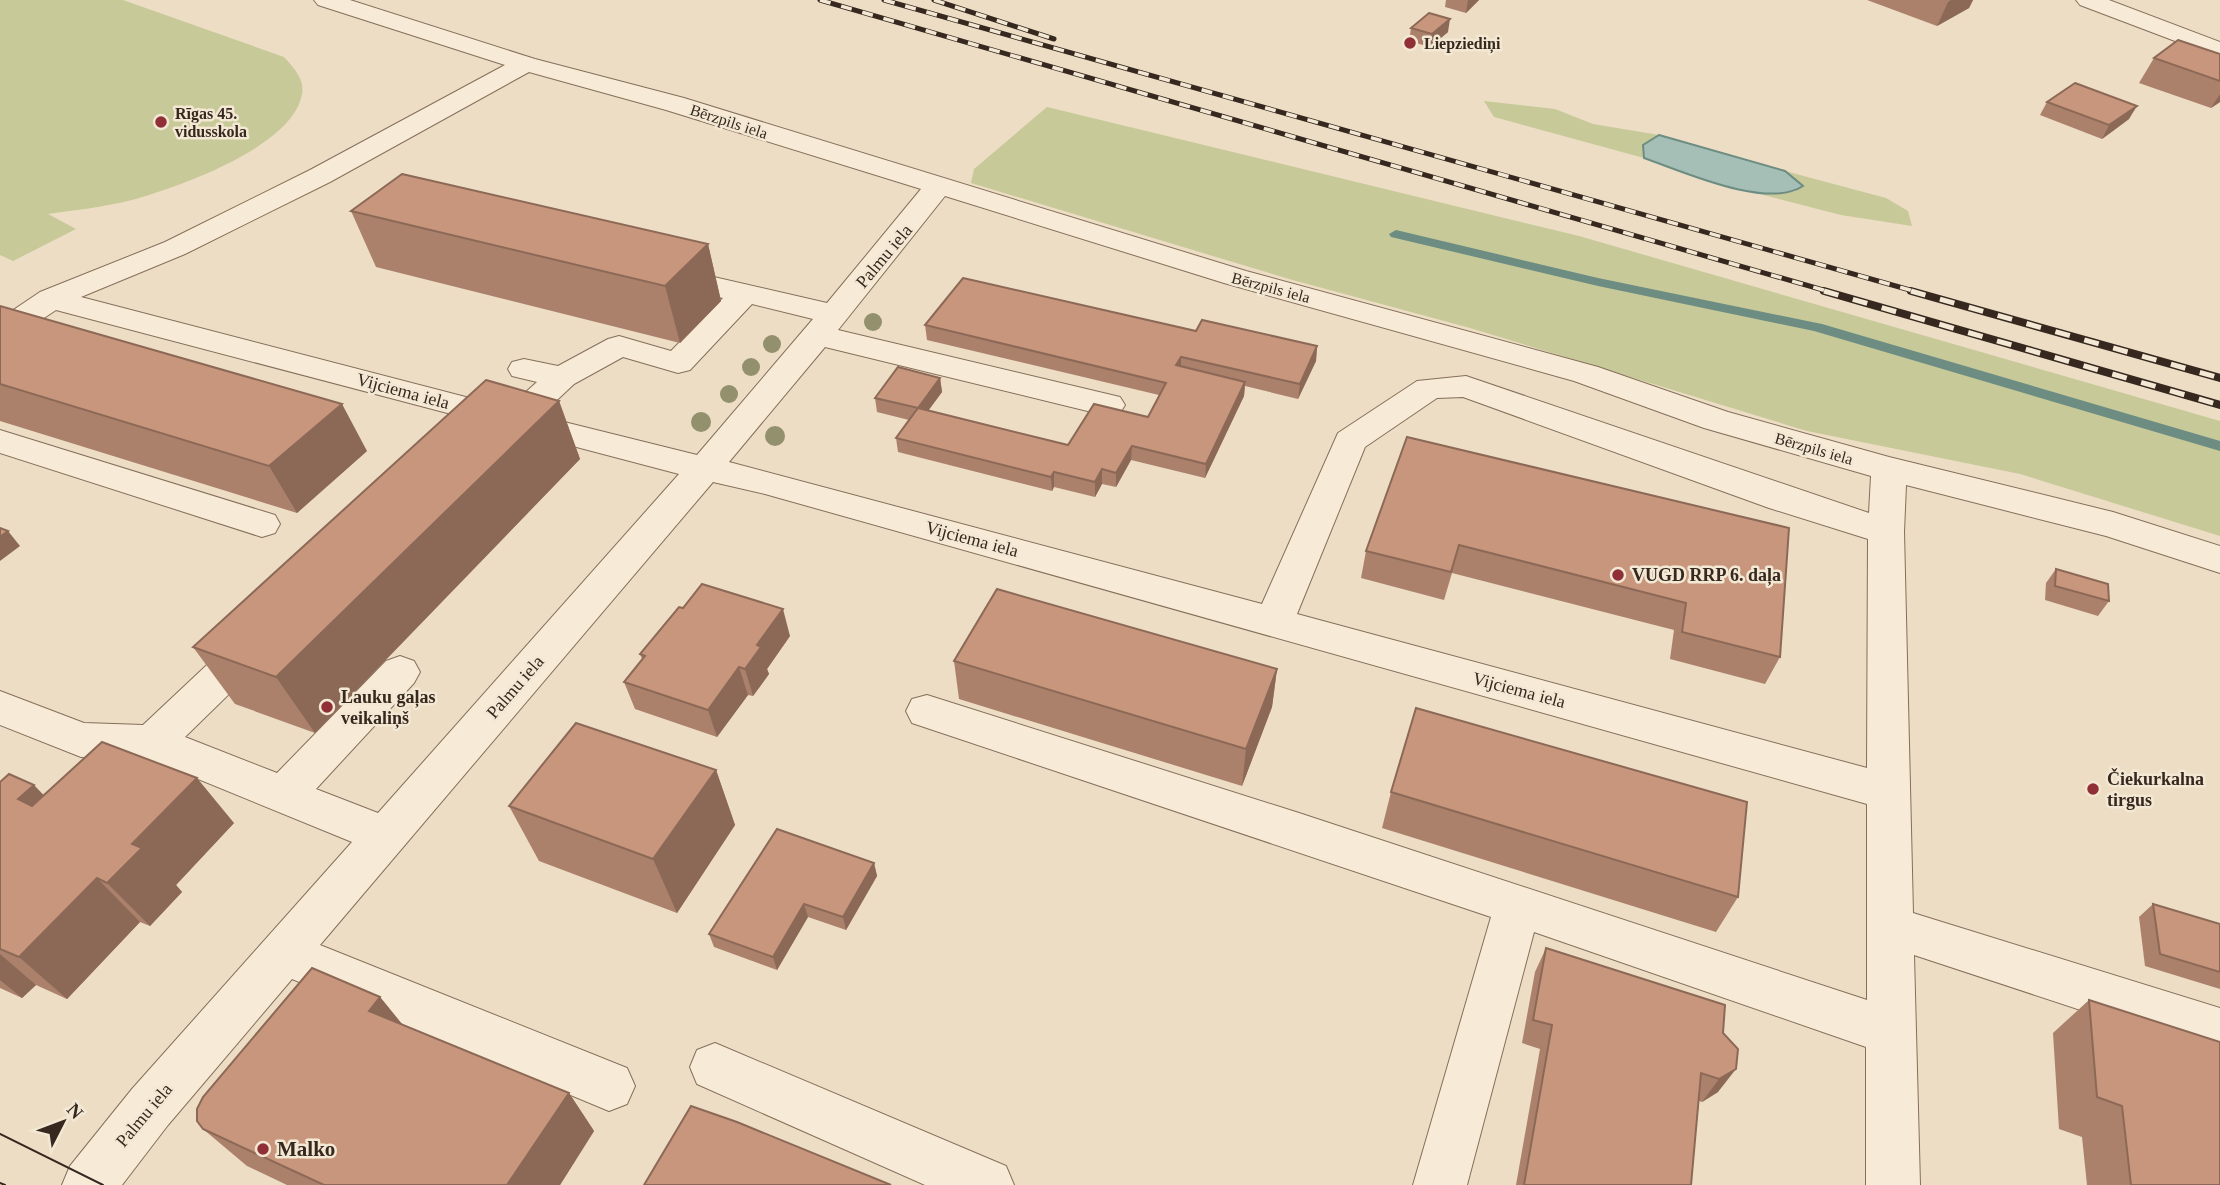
<svg xmlns="http://www.w3.org/2000/svg" width="2220" height="1185" font-family="'Times New Roman',serif">
<style>
.green{fill:#c7c998}
.water{fill:#a6bfb6;stroke:#6d8d83;stroke-width:2}
.lines{fill:none;stroke-linecap:round;stroke-linejoin:round}
.stream{fill:#6d8d83;fill-rule:evenodd}
.minor-casing{stroke:#856f5b;stroke-width:2}
.minor{fill:#f7ebd7;fill-rule:evenodd}
.tram{stroke:#36281f;stroke-width:2}
.rail-far1-casing{stroke:#36281f;stroke-width:5}
.rail-casing{stroke:#36281f;stroke-width:8}
.rail-far1{stroke:#f3e8d3;stroke-width:3.5;stroke-dasharray:11;stroke-linecap:butt}
.rail{stroke:#f3e8d3;stroke-width:5;stroke-dasharray:15;stroke-linecap:butt}
.tree{fill:#92906d}
.wall{fill:#ac816b}
.shaded-wall{fill:#8c6957}
.building{fill:#c8967c;stroke:#8c6957;stroke-width:2}
.poi-dot{fill:#912f36;stroke:#f3e8d3;stroke-width:2.5}
.labels{text-anchor:middle;stroke-width:5;stroke-linejoin:round;paint-order:stroke}
.far-poi-label{font-size:16px;font-weight:bold;fill:#36281f;stroke:#f3e8d3;text-anchor:start}
.far-street-label{font-size:16px;fill:#36281f;stroke:#f3e8d3}
.street-label{font-size:18px;fill:#36281f;stroke:#f3e8d3}
.poi-label{font-size:18px;font-weight:bold;fill:#36281f;stroke:#f3e8d3;text-anchor:start}
.near-poi-label{font-size:21px;font-weight:bold;fill:#36281f;stroke:#f3e8d3;text-anchor:start}
</style>
<rect width="100%" height="100%" fill="#ecddc4"/>
<g class="green">
<path d="M0,0H123L284,57C293,67 305,79 302,94C293,147 178,187 132,200C104,207 76,210 48,214L76,229L13,261L0,255Z"/>
<polygon points="1484,101 1555,109 1593,124 1659,135 1643,145 1644,158 1494,117"/>
<polygon points="1047,107 1579,236 2220,421 2220,536 2020,474 1807,431 1470,328 1289,279 971,183 974,169"/>
<polygon points="1785,171 1886,198 1908,211 1912,226 1841,215 1756,193 1794,192 1803,186"/>
</g>
<path class="water" d="M1659,135L1785,171L1803,186C1767,210 1682,171 1644,158L1643,145Z"/>
<g class="lines">
<polygon class="stream" points="1396,230 1598,278 1822,324 2220,441 2220,451 1814,331 1598,286 1391,237 1389,234"/>
<defs>
<g id="minor">
<path d="M314,0H350L535,59L684,98L1246,271L1598,367L1728,412L1889,457L2113,512L2220,546V573L2106,536L1906,485L1904,532L1913,913L2220,1008V1056L1914,955L1920,1185H1866V1047L1534,932L1467,1185H1413L1491,917L912,723L906,711L912,699L927,695L1299,813L1867,1000V804L765,494L713,482L320,945L627,1068L635,1086L627,1104L609,1111L292,979L168,1125L122,1185H62L70,1166L132,1089L352,842L159,763C147,774 137,773 123,768L118,758L81,757L0,725V691L84,723L143,725L242,632L256,628L270,632L276,643L270,654L185,737L277,773L386,661L400,656L414,661L420,672L414,683L316,789L378,813L679,474L56,310L11,340L0,343V319L40,292L165,242L310,170L505,65L318,5ZM529,72L666,110L921,189L827,303L666,266L655,269L651,275L655,281L723,298L671,351L619,336L608,339L558,366L524,359L512,362L508,369L512,376L537,382L508,408L81,297L185,254L330,182ZM945,196L1224,283L1574,381L1704,428L1871,476L1869,513L1466,376L1417,381L1338,433L1262,604L729,462L825,347L1108,416L1120,413L1125,405L1120,397L838,330ZM752,304L813,319L697,455L540,416L574,384L623,357L678,373L690,370ZM1463,397L1769,508L1868,539L1867,768L1297,614L1365,447L1437,398Z"/>
<polygon points="2076,0 2109,0 2220,42 2220,58 2080,5"/>
<polygon points="0,430 275,515 280,524 275,533 262,537 0,453"/>
<polygon points="715,1043 1006,1166 1014,1185 925,1185 697,1084 690,1067 697,1050"/>
</g>
</defs>
<use href="#minor" class="minor-casing"/>
<use href="#minor" class="minor"/>
<g class="tram">
<polyline points="0,1134 103,1185"/>
<polyline points="0,1183 5,1185"/>
</g>
<defs>
<g id="rail-far1">
<polyline points="820,0 1830,292"/>
<polyline points="884,0 1917,292"/>
<polyline points="934,0 1054,39"/>
</g>
<g id="rail">
<polyline points="1824,291 2220,405"/>
<polyline points="1911,291 2220,378"/>
</g>
</defs>
<use href="#rail-far1" class="rail-far1-casing"/>
<use href="#rail" class="rail-casing"/>
<use href="#rail-far1" class="rail-far1"/>
<use href="#rail" class="rail"/>
</g>
<g class="tree">
<circle cx="873" cy="322" r="9"/>
<circle cx="772" cy="344" r="9"/>
<circle cx="751" cy="367" r="9"/>
<circle cx="729" cy="394" r="9"/>
<circle cx="701" cy="422" r="10"/>
<circle cx="775" cy="436" r="10"/>
</g>
<g class="wall">
<polygon points="1446,0 1479,0 1466,13 1445,7"/>
<polygon points="1867,0 1973,0 1969,8 1937,26"/>
<polygon points="1411,28 1448,32 1430,47 1409,41"/>
<polygon points="2220,54 2220,102 2211,108 2139,83 2154,58"/>
<polygon points="2047,102 2129,119 2102,139 2040,115"/>
<polygon points="351,211 708,244 721,301 680,343 376,267"/>
<polygon points="0,306 367,451 297,513 0,421"/>
<polygon points="925,325 1196,331 1317,346 1316,361 1298,399 1245,386 1244,396 1205,478 1131,460 1116,487 1102,484 1095,497 1054,487 1052,491 898,452 896,438 909,420 877,412 875,398 940,378 942,392 928,411 1068,445 1148,417 1159,395 927,340"/>
<polygon points="559,401 580,459 315,733 235,704 193,647"/>
<polygon points="1407,437 1780,657 1765,684 1670,659 1674,630 1452,573 1444,600 1361,578 1366,551"/>
<polygon points="2056,569 2109,601 2098,616 2045,600 2046,583"/>
<polygon points="790,636 767,669 769,674 753,696 748,695 717,737 635,709 624,682 642,659 640,654"/>
<polygon points="954,661 1277,669 1272,707 1242,786 959,699"/>
<polygon points="716,770 735,825 677,913 539,861 509,806"/>
<polygon points="0,782 43,795 234,823 176,885 182,892 150,926 140,922 67,999 36,985 22,998 0,988"/>
<polygon points="1391,792 1738,897 1716,932 1382,828"/>
<polygon points="874,863 877,876 846,930 808,917 777,970 714,947 709,934"/>
<polygon points="2153,904 2220,924 2220,989 2145,966 2139,917"/>
<polygon points="1546,948 1725,1005 1718,1092 1702,1102 1699,1101 1691,1185 1516,1185 1540,1049 1522,1043 1535,972"/>
<polygon points="380,997 403,1025 569,1093 594,1131 560,1185 287,1185 247,1166 203,1129"/>
<polygon points="2089,1000 2220,1185 2087,1185 2082,1137 2059,1129 2053,1033"/>
</g>
<g class="shaded-wall">
<polygon points="1468,0 1479,0 1466,13"/>
<polygon points="1951,0 1973,0 1969,8 1937,26 1948,2"/>
<polygon points="1450,19 1448,32 1430,47 1432,34"/>
<polygon points="2220,94 2220,102 2211,108"/>
<polygon points="2137,106 2129,119 2102,139 2109,125"/>
<polygon points="708,244 721,301 680,343 665,286"/>
<polygon points="1317,346 1316,361 1298,399 1300,384"/>
<polygon points="1181,357 1181,371 1176,365"/>
<polygon points="940,378 942,392 919,423 918,408"/>
<polygon points="1245,382 1244,396 1205,478 1206,464"/>
<polygon points="559,401 580,459 315,733 276,677"/>
<polygon points="342,404 367,451 297,513 269,466"/>
<polygon points="1132,446 1131,460 1116,487 1116,473"/>
<polygon points="1102,469 1102,484 1095,497 1095,482"/>
<polygon points="1054,472 1054,487 1052,491 1051,477"/>
<polygon points="8,531 20,546 0,561 0,537"/>
<polygon points="783,609 790,636 767,669 769,674 753,696 745,669 757,645"/>
<polygon points="739,667 748,695 717,737 708,710"/>
<polygon points="1277,669 1272,707 1242,786 1246,749"/>
<polygon points="716,770 735,825 677,913 653,859"/>
<polygon points="197,778 234,823 176,885 182,892 150,926 107,883 132,844"/>
<polygon points="34,785 77,830 18,799"/>
<polygon points="874,863 877,876 846,930 843,917"/>
<polygon points="97,878 140,922 67,999 19,957"/>
<polygon points="804,904 808,917 777,970 773,957"/>
<polygon points="0,954 36,985 22,998 0,980"/>
<polygon points="380,997 413,1038 369,1011"/>
<polygon points="1736,1069 1718,1092 1702,1102 1719,1079"/>
<polygon points="569,1093 594,1131 560,1185 507,1185"/>
</g>
<g class="building">
<polygon points="1429,13 1450,19 1432,34 1411,28"/>
<polygon points="2178,40 2220,54 2220,81 2154,58"/>
<polygon points="2075,83 2137,106 2109,125 2047,102"/>
<polygon points="402,174 708,244 665,286 351,211"/>
<polygon points="963,278 1196,331 1202,320 1317,346 1300,384 1181,357 1176,365 1245,382 1206,464 1132,446 1116,473 1102,469 1095,482 1054,472 1051,477 896,438 918,408 1068,445 1094,404 1148,417 1166,383 925,325"/>
<polygon points="0,306 342,404 269,466 0,384"/>
<polygon points="898,367 940,378 918,408 875,398"/>
<polygon points="486,380 559,401 276,677 193,647"/>
<polygon points="1407,437 1789,528 1780,657 1682,632 1686,603 1459,545 1451,572 1366,551"/>
<polygon points="0,528 8,531 0,537"/>
<polygon points="2056,569 2108,584 2109,601 2055,586"/>
<polygon points="702,584 783,609 757,645 761,647 745,669 739,667 708,710 624,682 645,656 640,654 679,607 683,608"/>
<polygon points="997,589 1277,669 1246,749 954,661"/>
<polygon points="1416,708 1747,802 1738,897 1391,792"/>
<polygon points="576,723 716,770 653,859 509,806"/>
<polygon points="102,742 197,778 132,844 142,848 107,883 97,878 19,957 0,949 0,782 9,774 34,785 18,799 32,806"/>
<polygon points="777,829 874,863 843,917 804,904 773,957 709,934"/>
<polygon points="2153,904 2220,924 2220,972 2160,954"/>
<polygon points="1546,948 1725,1005 1723,1033 1738,1049 1736,1069 1719,1079 1701,1073 1691,1185 1524,1185 1552,1025 1533,1020"/>
<polygon points="312,968 380,997 369,1011 569,1093 507,1185 324,1185 203,1129 197,1121 197,1109 203,1097"/>
<polygon points="2089,1000 2220,1042 2220,1185 2131,1185 2122,1106 2097,1097"/>
<polygon points="691,1106 737,1122 891,1185 644,1185"/>
</g>
<g class="poi-dot">
<circle cx="1410" cy="43" r="7"/>
<circle cx="161" cy="122" r="7"/>
<circle cx="1618" cy="575" r="7"/>
<circle cx="327" cy="707" r="7"/>
<circle cx="2093" cy="789" r="7"/>
<circle cx="263" cy="1149" r="7"/>
</g>
<g class="labels">
<g class="far-poi-label">
<text x="1424" y="49">Liepziediņi</text>
<text x="175" y="119">Rīgas 45.<tspan x="175" dy="18">vidusskola</tspan></text>
</g>
<g class="far-street-label">
<text transform="translate(729 121) rotate(18)" y="6">Bērzpils iela</text>
<text transform="translate(1271 287) rotate(15)" y="6">Bērzpils iela</text>
<text transform="translate(1814 448) rotate(16)" y="6">Bērzpils iela</text>
</g>
<g class="street-label">
<text transform="translate(884 256) rotate(-50)" y="6">Palmu iela</text>
<text transform="translate(403 391) rotate(15)" y="6">Vijciema iela</text>
<text transform="translate(972 539) rotate(15)" y="6">Vijciema iela</text>
<text transform="translate(515 687) rotate(-49)" y="6">Palmu iela</text>
<text transform="translate(1519 690) rotate(15)" y="6">Vijciema iela</text>
<text transform="translate(144 1115) rotate(-50)" y="6">Palmu iela</text>
</g>
<g class="poi-label">
<text x="1632" y="581">VUGD RRP 6. daļa</text>
<text x="341" y="703">Lauku gaļas<tspan x="341" dy="21">veikaliņš</tspan></text>
<text x="2107" y="785">Čiekurkalna<tspan x="2107" dy="21">tirgus</tspan></text>
</g>
<g class="near-poi-label">
<text x="277" y="1156">Malko</text>
</g>
</g>
<g transform="translate(63 1122) rotate(48)" stroke="#f3e8d3" stroke-width="5" paint-order="stroke">
<path d="M0-5L12 26L0 18L-12 26Z" fill="#36281f"/>
<text y="-10" font-size="19" font-weight="bold" text-anchor="middle" fill="#36281f">N</text>
</g>
</svg>
